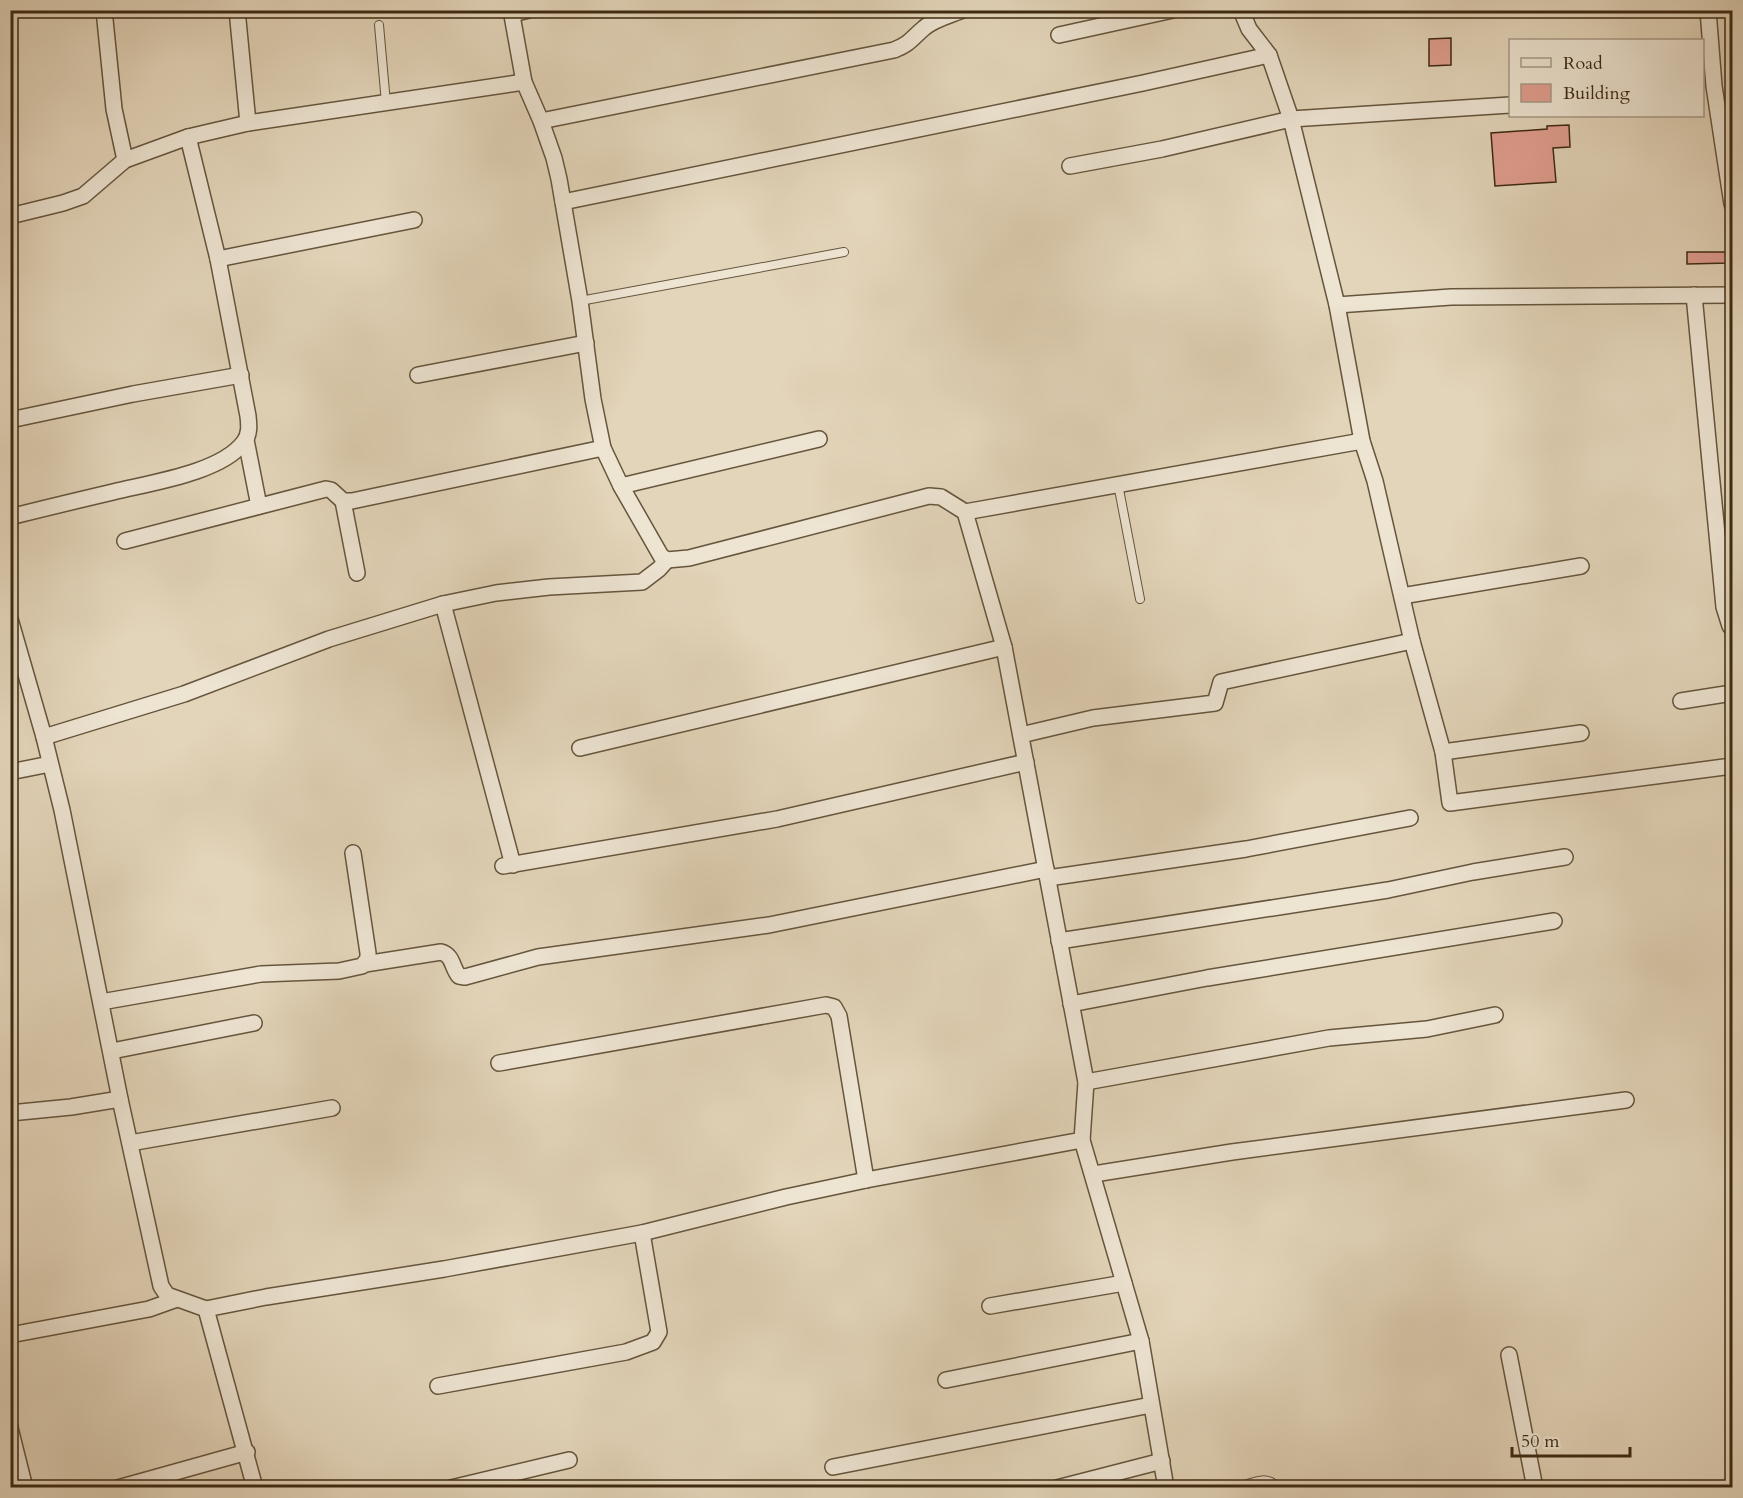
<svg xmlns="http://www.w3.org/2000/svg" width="1743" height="1498" font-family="Cardo,serif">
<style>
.building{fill:#e09e90;stroke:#3d2a13;stroke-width:1.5}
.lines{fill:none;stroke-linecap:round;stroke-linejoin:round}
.lane-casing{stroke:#66553d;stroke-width:10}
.street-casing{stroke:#66553d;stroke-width:18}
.lane{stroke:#ede4d2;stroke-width:8}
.street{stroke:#ede4d2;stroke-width:15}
</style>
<rect width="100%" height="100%" fill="#e3d5ba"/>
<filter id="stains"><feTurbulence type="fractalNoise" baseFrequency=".00333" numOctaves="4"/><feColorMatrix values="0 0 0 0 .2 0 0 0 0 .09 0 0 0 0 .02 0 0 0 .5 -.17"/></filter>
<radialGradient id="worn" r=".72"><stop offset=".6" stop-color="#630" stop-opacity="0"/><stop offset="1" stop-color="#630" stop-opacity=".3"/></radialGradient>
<g class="building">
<polygon points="1451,38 1451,65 1429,66 1429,39"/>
<polygon points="1569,125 1570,147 1553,148 1556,182 1495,186 1491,133 1547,129 1547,126"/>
<polygon points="1687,252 1728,252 1729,263 1687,264"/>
</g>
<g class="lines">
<defs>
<g id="lane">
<polyline points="379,25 386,103"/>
<polyline points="580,301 844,252"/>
<polyline points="1118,484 1140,599"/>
<path d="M1235,1488C1249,1484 1268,1473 1277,1488"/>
</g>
<g id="street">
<polyline points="104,10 114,109 125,160"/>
<polyline points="237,10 248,123"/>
<polyline points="1241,10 1249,29 1269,55 1291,119 1337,305 1362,441 1375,481 1412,641"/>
<polyline points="1708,10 1714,86 1732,204"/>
<polyline points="512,14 529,10"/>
<polyline points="1059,35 1173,10"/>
<path d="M541,121L894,50C911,43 911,39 924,28C934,19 951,15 963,10"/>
<polyline points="1070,166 1162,149 1291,119 1510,105"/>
<polyline points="563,202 1143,83 1269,55"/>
<polyline points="10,216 63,203 83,196 125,160 188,137 248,123 524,82"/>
<polyline points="218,259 414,220"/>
<polyline points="1694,295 1724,607 1730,626"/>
<polyline points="1337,305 1451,297 1732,295"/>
<polyline points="418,375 586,343"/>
<polyline points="10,420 133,394 241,375"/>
<polyline points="246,440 259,506"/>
<polyline points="621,486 819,439"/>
<polyline points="343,501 357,573"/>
<polyline points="965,512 1362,441"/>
<path d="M10,517C45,508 79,500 113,492C149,483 221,473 244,442C250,434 249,425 248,416L218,259L188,137"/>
<polyline points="125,541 326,489 331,490 343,501 352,501 603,448"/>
<polyline points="1402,596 1581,566"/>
<polyline points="443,604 513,865"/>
<polyline points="10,619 44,737 62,810 120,1099 161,1286 167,1295 206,1309 255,1488"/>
<polyline points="1681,701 1732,693"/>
<polyline points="1021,735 1093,718 1215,703 1221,682 1412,641 1443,752 1450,803 1732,766"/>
<polyline points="44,737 184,694 329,639 443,604 496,593 549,587 642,582 659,569 667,560"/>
<polyline points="580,748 1004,647"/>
<polyline points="1443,752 1581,733"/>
<polyline points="10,772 50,764"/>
<polyline points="503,866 777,819 1026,762"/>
<polyline points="1048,878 1246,849 1410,818"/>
<polyline points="1059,941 1388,890 1473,872 1565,857"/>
<path d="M365,964L441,952C453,955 452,968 459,976L465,977L538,957L769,925L1046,869"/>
<polyline points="101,1002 261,974 339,971 362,966 368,959 368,953 353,853"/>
<polyline points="1071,1004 1207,978 1554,921"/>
<polyline points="112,1051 254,1023"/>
<polyline points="499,1063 826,1005 834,1007 839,1016 866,1180"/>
<polyline points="1086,1082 1329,1038 1427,1029 1495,1015"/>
<polyline points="10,1113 71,1107 120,1099"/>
<polyline points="1082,1140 1141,1341 1166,1488"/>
<polyline points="130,1143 332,1108"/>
<polyline points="1094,1174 1232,1152 1626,1100"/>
<polyline points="990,1306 1124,1283"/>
<polyline points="206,1309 266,1297 444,1269 642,1233 786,1197 866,1180 1082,1140 1086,1082 1004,647 965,512 941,497 929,496 689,558 667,560 661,556 621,486 603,448 593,399 580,301 559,179 554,158 541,121 524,82 511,10"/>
<polyline points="10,1335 149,1309 177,1299"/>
<polyline points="1509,1355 1535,1488"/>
<polyline points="946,1380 1141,1341"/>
<polyline points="438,1386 626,1352 653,1342 659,1332 642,1233"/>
<polyline points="10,1428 25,1488"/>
<polyline points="833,1467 1151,1405"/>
<polyline points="118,1488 247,1452"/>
<polyline points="451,1488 569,1460"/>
<polyline points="1057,1488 1162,1461"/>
</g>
</defs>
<use href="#lane" class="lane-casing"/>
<use href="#street" class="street-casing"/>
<use href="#lane" class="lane"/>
<use href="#street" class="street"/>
</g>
<rect width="1743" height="1498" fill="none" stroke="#e3d5ba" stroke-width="36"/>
<rect x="12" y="12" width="1719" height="1474" fill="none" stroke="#3d2a13" stroke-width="3"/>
<rect x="18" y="18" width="1707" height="1462" fill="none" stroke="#3d2a13" stroke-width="1.5"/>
<rect x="1509" y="39" width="195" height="78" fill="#ede4d2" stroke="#a79a86" stroke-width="1.5"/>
<rect x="1521" y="58" width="30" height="9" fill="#ede4d2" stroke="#a79a86" stroke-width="1.5"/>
<text x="1563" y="69" font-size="18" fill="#3d2a13">Road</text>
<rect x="1521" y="84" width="30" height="18" fill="#e09e90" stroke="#a79a86" stroke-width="1.5"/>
<text x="1563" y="99" font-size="18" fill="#3d2a13">Building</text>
<path d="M1512 1447v9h118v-9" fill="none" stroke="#3d2a13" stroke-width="3"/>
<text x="1521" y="1447" font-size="18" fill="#3d2a13" stroke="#ede4d2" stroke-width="4.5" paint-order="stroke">50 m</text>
<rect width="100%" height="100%" filter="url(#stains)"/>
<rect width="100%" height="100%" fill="url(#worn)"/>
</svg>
